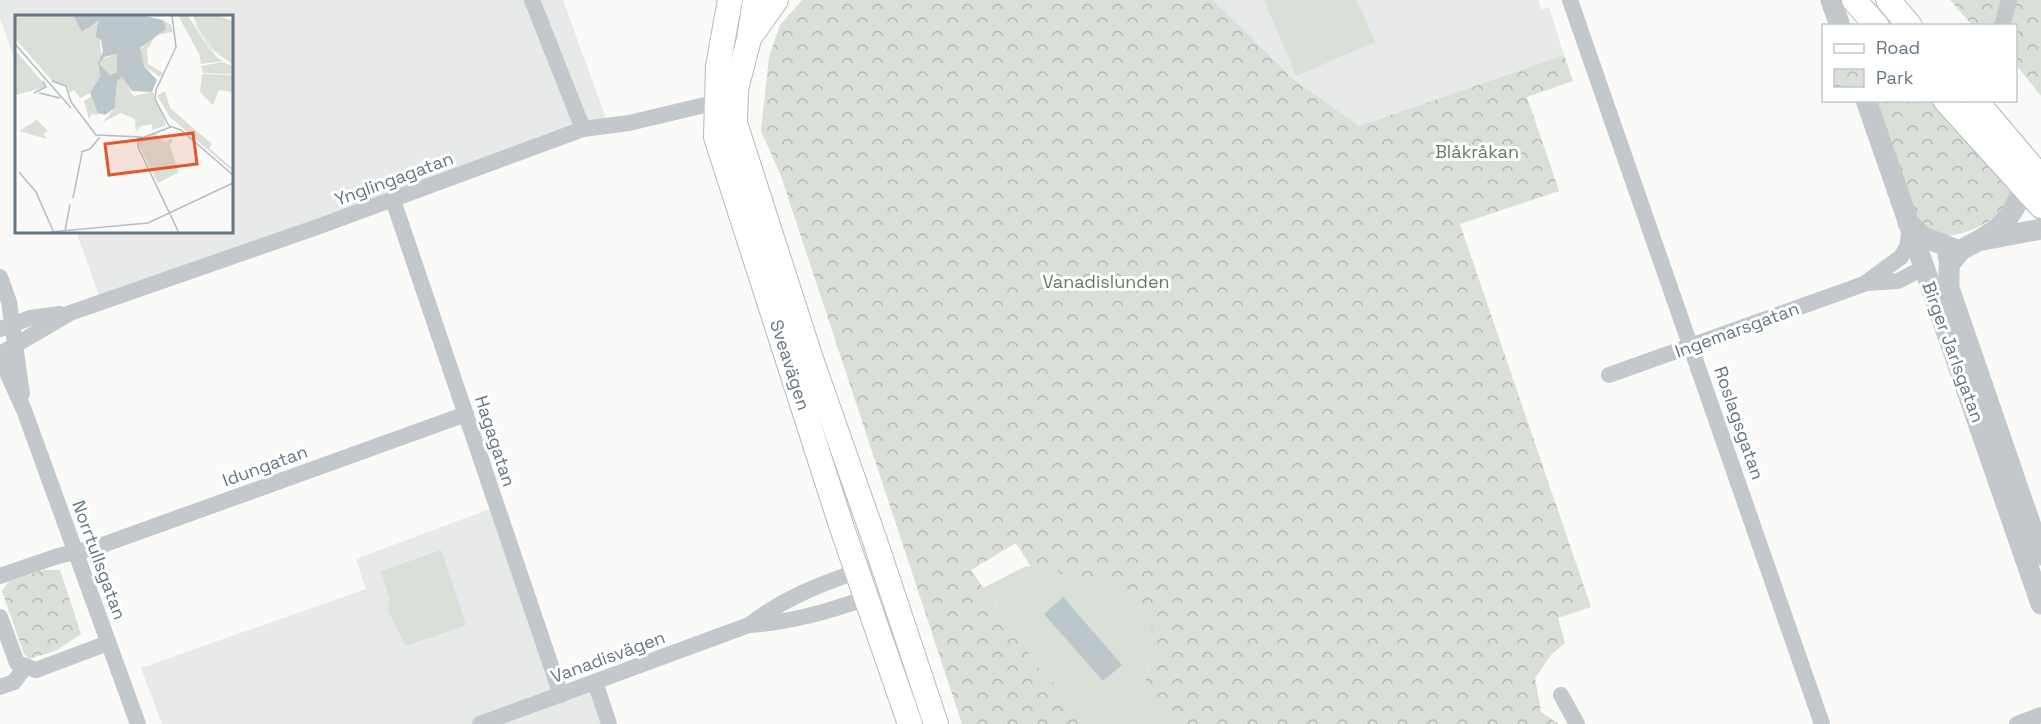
<svg xmlns="http://www.w3.org/2000/svg" width="2041" height="724" font-family="'Space Grotesk',sans-serif">
<style>
.built{fill:#e8e9e9}
.park{fill:url(#park-crowns)}
.pitch{fill:#dadfd7}
.water{fill:#bbc7cb}
.lines{fill:none;stroke-linecap:round;stroke-linejoin:round}
.secondary-casing{stroke:#b3babf;stroke-width:26}
.minor{stroke:#c3c8cc;stroke-width:16}
.tertiary{stroke:#c3c8cc;stroke-width:21}
.secondary{stroke:#fff;stroke-width:24}
.labels{text-anchor:middle;stroke-width:6;stroke-linejoin:round;paint-order:stroke}
.park-label{font-size:18px;fill:#687a64;stroke:#fff}
.street-label{font-size:18px;fill:#657683;stroke:#fff}
.inset-road{fill:none;stroke:#b5bdc2;stroke-width:1.5}
.view{fill:#e4572e;fill-opacity:0.15;stroke:#e4572e;stroke-width:3}
.inset-edge{fill:none;stroke:#657683;stroke-width:3}
</style>
<defs>
<pattern id="park-crowns" width="20" height="18" patternUnits="userSpaceOnUse" patternTransform="scale(1.5)"><rect width="20" height="18" fill="#dadfd7"/><path d="M2 6a3 3 0 1 1 6 0M12 15a3 3 0 1 1 6 0" fill="none" stroke="#b4b9b4"/></pattern>
</defs>
<rect width="100%" height="100%" fill="#fafaf8"/>
<g class="built">
<polygon points="0,0 563,0 607,121 102,304 76,231 231,231 231,16 16,16 16,64 0,18"/>
<polygon points="1213,0 1538,0 1542,10 1549,7 1564,55 1359,126 1292,78"/>
<polygon points="495,507 561,696 594,685 607,724 162,724 141,668 366,589 356,559"/>
</g>
<g class="park">
<path d="M802,0H1213L1292,78L1359,126L1564,55L1573,81L1527,97L1559,191L1460,224L1591,607L1558,618L1565,643L1551,655L1535,678L1541,712L1559,724H1188C1157,700 1128,690 1158,650C1143,608 1121,569 1069,580L1047,564L1031,567L1016,543L971,570L1039,668L1094,724H962L781,176L761,131L769,57L780,25Z"/>
<polygon points="1950,0 2041,0 2041,96 2016,65 2016,26 1987,23 1972,25"/>
<path d="M1877,101H1930L2012,192C2002,218 1976,232 1948,236C1941,237 1929,231 1921,228Z"/>
<polygon points="43,570 60,570 81,634 55,651 29,659 24,654 2,591 8,582"/>
</g>
<g class="pitch">
<polygon points="1264,0 1357,0 1375,42 1296,76"/>
<polygon points="441,550 466,625 406,646 388,611 390,600 381,571"/>
<path d="M1047,564L1069,580C1075,579 1082,576 1088,576C1123,576 1155,619 1158,650C1128,688 1158,701 1188,724H1094L1039,668L983,588L1024,567Z"/>
</g>
<polygon class="water" points="1063,597 1122,665 1103,681 1044,614"/>
<g class="lines">
<defs>
<g id="secondary">
<polyline points="730,0 718,66 716,137 842,528 910,724"/>
<polyline points="755,0 749,39 736,89 735,123 811,359 874,538 936,724"/>
<polyline points="1854,0 1877,26"/>
<polyline points="1888,0 1910,26"/>
<polyline points="752,34 776,0"/>
<polyline points="1945,100 2041,206"/>
<polyline points="1975,100 2041,178"/>
</g>
</defs>
<use href="#secondary" class="secondary-casing"/>
<g class="minor">
<polyline points="532,0 583,129"/>
<polyline points="1570,0 1822,724"/>
<polyline points="2002,26 2009,0"/>
<polyline points="393,200 561,695"/>
<polyline points="0,277 9,302 22,394"/>
<polyline points="1867,283 1898,281 1923,268"/>
<polyline points="0,329 30,318 60,314"/>
<polyline points="0,354 70,313 320,226 583,129 629,123 726,100"/>
<polyline points="0,357 24,410 138,724"/>
<polyline points="1609,375 1864,284 1901,257 1907,247 1910,230"/>
<polyline points="0,576 58,556 97,547 466,414"/>
<polyline points="0,617 17,663 36,670 108,643"/>
<path d="M749,625C798,622 844,607 890,589"/>
<polyline points="595,682 609,724"/>
<polyline points="0,687 14,682 25,667"/>
<polyline points="1561,695 1577,724"/>
<path d="M480,724L749,625C789,594 834,579 882,563"/>
<polyline points="2017,724 2041,715"/>
</g>
<g class="tertiary">
<polyline points="1831,0 1840,26"/>
<polyline points="1866,100 2041,604"/>
<polyline points="1908,223 1923,237 1960,251"/>
<polyline points="1983,240 2041,229"/>
<polyline points="1960,251 1949,265 1949,288 2041,555"/>
<path d="M1948,256C1988,237 2023,221 2023,172"/>
</g>
<use href="#secondary" class="secondary"/>
</g>
<g class="labels">
<g class="park-label">
<text x="1477" y="158">Blåkråkan</text>
<text x="1106" y="288">Vanadislunden</text>
</g>
<g class="street-label">
<text transform="translate(394 179) rotate(-20)" y="6">Ynglingagatan</text>
<text transform="translate(1737 330) rotate(-20)" y="6">Ingemarsgatan</text>
<text transform="translate(1953 352) rotate(70)" y="6">Birger Jarlsgatan</text>
<text transform="translate(790 365) rotate(72)" y="6">Sveavägen</text>
<text transform="translate(1739 423) rotate(71)" y="6">Roslagsgatan</text>
<text transform="translate(495 441) rotate(72)" y="6">Hagagatan</text>
<text transform="translate(265 466) rotate(-20)" y="6">Idungatan</text>
<text transform="translate(99 560) rotate(70)" y="6">Norrtullsgatan</text>
<text transform="translate(608 657) rotate(-20)" y="6">Vanadisvägen</text>
</g>
</g>
<g transform="translate(15 15)">
<rect width="218" height="218" fill="#fafaf8"/>
<path d="M178,5L185,13L201,42L208,46L186,49L184,39L197,37ZM208,47L217,51V59L188,58L186,51Z" fill="#dadfd7"/>
<path d="M163,0L173,1L197,38L184,39ZM177,0H202L217,6V49L199,36ZM187,59L217,60V77L204,75L198,90L185,77Z" fill="#dadfd7"/>
<path d="M0,35L31,71V72L0,80Z" fill="#dadfd7"/>
<path d="M0,0H58L68,17L82,4L87,44L102,39V57L95,60L83,50L85,62L75,78L65,83L59,75L54,78L53,72L37,66L0,23ZM148,5L156,10L158,17L141,20L132,35L133,49L148,58L145,62L129,51L125,35L139,19L150,15ZM108,61L118,81L138,77L151,110L137,115V109L126,111L123,116V111L121,119L120,104L106,98L88,107L100,93L102,66ZM150,76L155,93L197,129L194,133L217,153L215,154L155,102L142,81ZM77,81L84,100L77,99L74,104L69,86ZM22,105L33,116L28,119L32,124L4,116ZM140,118L150,127L158,123L155,131L164,157L143,168L124,131V126Z" fill="#dadfd7"/>
<path d="M58,0H125L148,5L151,14L125,33L129,51L142,65L137,77L117,76L107,62L102,66L100,93L90,100L83,98L75,78L85,62L83,48L88,37L86,25L81,22L83,6L67,17ZM102,39V57L95,60L84,49L89,42Z" fill="#bbc7cb" fill-rule="evenodd"/>
<path class="inset-road" d="M157,0L161,32L141,75L140,84L154,111L166,115L218,160M0,29L56,93M37,66L51,71L56,87L81,120L127,122M19,78L31,72L28,66M24,78L45,83M123,122V132L164,218M124,124L156,112M66,137L75,134L85,122M4,157L21,177L39,218M58,183L67,138M50,216L55,189M35,217L133,208L218,168"/>
<path class="view" d="M178,118L182,149L94,160L90,129Z"/>
<rect width="218" height="218" class="inset-edge"/>
</g>
<rect x="1822" y="24" width="195" height="78" fill="#ffffff" stroke="#c1c8cd" stroke-width="1.5"/>
<rect x="1834" y="44" width="30" height="9" fill="#ffffff" stroke="#c1c8cd" stroke-width="1.5"/>
<text x="1876" y="54" font-size="18" fill="#657683">Road</text>
<rect x="1834" y="69" width="30" height="18" fill="url(#park-crowns)" stroke="#c1c8cd" stroke-width="1.5"/>
<text x="1876" y="84" font-size="18" fill="#657683">Park</text>
</svg>
